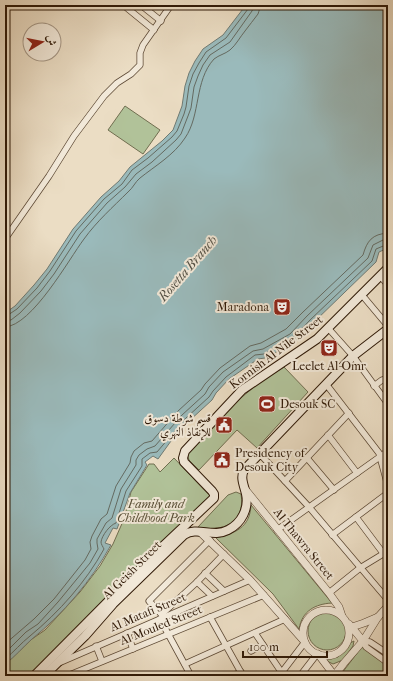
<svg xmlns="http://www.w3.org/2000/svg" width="393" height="681" font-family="'IM FELL French Canon',Amiri,serif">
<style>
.green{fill:#b1c299;stroke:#706e50}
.water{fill:#9ababb;stroke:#6f7a73}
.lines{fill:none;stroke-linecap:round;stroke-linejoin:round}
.shore{stroke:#646a61;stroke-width:1}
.minor-casing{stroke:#5e4a36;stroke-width:7}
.tertiary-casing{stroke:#5e4a36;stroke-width:8}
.secondary-casing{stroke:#2f1907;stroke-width:10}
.minor{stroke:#f2e9d9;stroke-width:5.5}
.tertiary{stroke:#f2e9d9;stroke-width:7}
.secondary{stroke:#f2e9d9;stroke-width:8}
.labels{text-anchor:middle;stroke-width:4;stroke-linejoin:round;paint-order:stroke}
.poi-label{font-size:12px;fill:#2f1907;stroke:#f2e9d9;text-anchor:end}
.street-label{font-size:12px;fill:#2f1907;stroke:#f2e9d9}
.park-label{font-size:12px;font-style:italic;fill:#564c33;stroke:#f2e9d9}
.water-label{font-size:13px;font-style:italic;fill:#545146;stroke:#f2e9d9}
</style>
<rect width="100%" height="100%" fill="#ebddc4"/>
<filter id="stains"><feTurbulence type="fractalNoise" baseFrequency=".005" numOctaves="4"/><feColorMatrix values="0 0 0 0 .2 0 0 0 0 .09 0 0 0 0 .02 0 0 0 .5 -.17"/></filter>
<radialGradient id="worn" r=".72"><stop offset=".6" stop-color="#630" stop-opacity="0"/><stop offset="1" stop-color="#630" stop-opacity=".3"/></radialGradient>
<g class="green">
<polygon points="125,106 160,130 143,154 108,130"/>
<polygon points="284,367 308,392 257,448 237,430 199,470 189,460 187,453 216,424 225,432 230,426 223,418 223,416 242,397 260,382"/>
<polygon points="174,458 211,497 56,651 27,676 5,676 5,664 32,639 45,630 80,592 100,566 113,544 124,519 131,492 149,464 154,464 160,472"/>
<path d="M236,492L241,494C246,523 222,533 198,527L228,495Z"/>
<path d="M251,505L332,603C315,604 302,611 299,629L273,594L216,538C235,533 250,528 251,505Z"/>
<circle cx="327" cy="631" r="19"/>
<polygon points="354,641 353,646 343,660 333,664 323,659 338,657 350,643"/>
<polygon points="364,644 388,662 388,676 346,676 342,673"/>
</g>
<path class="water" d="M246,5H388V248L379,252L376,262L313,323L295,342L265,358L258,359L229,379L216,393L212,400L189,421L171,441L158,459L153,456L145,462L147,465L130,493L117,529L113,528L105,543L111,545C91,581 64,613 32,639C23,647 15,657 5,664V313L15,306L34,285L47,269L73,229L101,197L119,181L130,167L162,141L173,130L182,106L185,86L189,73L195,61L203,49L223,35Z"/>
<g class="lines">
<g class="shore">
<polyline points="5,316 8,315 17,309 37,288 50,271 76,231 104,199 122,184 132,170 148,158 172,137 177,131 184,114 186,107 189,86 193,74 199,63 206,52 226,38 248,9 249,5"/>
<polyline points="5,321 11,320 20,313 41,291 54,274 80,234 107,203 125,187 136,174 152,162 176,140 181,134 188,116 191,108 194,87 198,76 203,65 210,55 230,42 252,11 254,5"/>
<path d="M5,327C32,326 69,259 84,239C97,221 113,207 128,192C133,188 135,182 140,178C155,166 174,155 185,138C201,115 194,81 214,59C219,55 225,54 230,50C236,45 240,37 245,31C249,25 254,20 258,14C259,11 260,8 260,5"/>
<path d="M5,644L34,619L54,599L85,560L91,549L90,542L92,536L101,519L107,514L116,486L130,463L131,457L134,451L144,443L152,441L178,411L201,390L205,384L220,368L250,346L261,343L286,329L303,312L363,255C367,241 372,234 388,233"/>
<polyline points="5,653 26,632 38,624 58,602 90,563 98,549 97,543 97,539 106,523 112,518 121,489 136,465 136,460 139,455 147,449 155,446 182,415 205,394 209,387 223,372 253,351 263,349 290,334 307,316 368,258 373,245 383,240 388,239"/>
<path d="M5,659C14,652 21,643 30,636C59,612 86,582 104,549C103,547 101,544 101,542C102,535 110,525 116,523L126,491L142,466V459L150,453L157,452L186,418L209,397L213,391L226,377L255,355L264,354L293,338L310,320L372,261L376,249L388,244"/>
</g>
<defs>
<g id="minor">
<polyline points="141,5 161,21"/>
<polyline points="127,8 154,30"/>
<polyline points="5,239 49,176 74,136 104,96 117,83 131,74 140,65 140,53 143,45 171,5"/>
<polyline points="380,276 388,285"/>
<polyline points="362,295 388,326"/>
<polyline points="328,328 353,356 388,404"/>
<polyline points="326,384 379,453 388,486"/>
<polyline points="374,386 382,380 388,378"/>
<polyline points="328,435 357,473"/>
<polyline points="259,453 309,507 388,600"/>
<polyline points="307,458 334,490"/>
<polyline points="285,481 349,413"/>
<polyline points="356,517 383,553"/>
<polyline points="277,530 388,451"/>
<polyline points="332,535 388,493"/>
<polyline points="205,573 224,591"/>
<polyline points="197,582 212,596"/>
<polyline points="329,593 360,568 388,551"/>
<polyline points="162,614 197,582 224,554"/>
<polyline points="164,617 149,601 210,540"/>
<polyline points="210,617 243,676"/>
<polyline points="160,619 191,676"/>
<polyline points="127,633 133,649"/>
<polyline points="255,633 282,673 286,676"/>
<polyline points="96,646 102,661"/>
<polyline points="251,651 263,645"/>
<polyline points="388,654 370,642 363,641 366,647 388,663"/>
<polyline points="61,662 250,580"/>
<polyline points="185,664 285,619"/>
<polyline points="67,676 264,595"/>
<polyline points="232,676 241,672"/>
<polyline points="279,676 305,642"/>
<polyline points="300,676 317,654"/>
</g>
<g id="tertiary">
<polyline points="245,489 329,593 339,607 342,616"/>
<polyline points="200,532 250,580 304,641"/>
<circle cx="326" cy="633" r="23"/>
<polyline points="349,624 363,641"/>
<polyline points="352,627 364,623 378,617"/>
<polyline points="318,654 334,675"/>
<polyline points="334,676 344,663 363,641 378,617 388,606"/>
</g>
<g id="secondary">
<polyline points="34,676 159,550 214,498 214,494 212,491 184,462 183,458 185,451 242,390 317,339 388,268"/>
<path d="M44,676L85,636L113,604L184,535C197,526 213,538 228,530C242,523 249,508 246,494C244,485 240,478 244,470L353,356L388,329"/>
</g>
</defs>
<use href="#minor" class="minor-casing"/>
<use href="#tertiary" class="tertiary-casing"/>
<use href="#secondary" class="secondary-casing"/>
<use href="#minor" class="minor"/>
<use href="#tertiary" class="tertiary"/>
<use href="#secondary" class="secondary"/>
</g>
<defs>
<symbol id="theatre-square" viewBox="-11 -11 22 22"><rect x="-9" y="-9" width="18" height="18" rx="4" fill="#8f2418" stroke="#f2e9d9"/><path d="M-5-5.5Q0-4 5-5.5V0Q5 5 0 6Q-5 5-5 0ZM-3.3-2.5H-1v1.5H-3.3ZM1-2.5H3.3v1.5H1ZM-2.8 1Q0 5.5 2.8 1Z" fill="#fff"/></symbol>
<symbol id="stadium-square" viewBox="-11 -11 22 22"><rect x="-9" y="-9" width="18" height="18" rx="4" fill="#8f2418" stroke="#f2e9d9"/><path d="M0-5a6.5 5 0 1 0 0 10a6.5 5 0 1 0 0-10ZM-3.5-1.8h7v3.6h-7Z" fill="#fff"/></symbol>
<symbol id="civic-square" viewBox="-11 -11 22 22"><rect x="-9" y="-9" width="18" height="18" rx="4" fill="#8f2418" stroke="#f2e9d9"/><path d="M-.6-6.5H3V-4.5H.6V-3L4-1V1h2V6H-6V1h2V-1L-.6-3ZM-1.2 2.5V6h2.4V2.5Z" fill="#fff"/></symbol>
</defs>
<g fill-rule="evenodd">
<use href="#theatre-square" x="272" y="297" width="20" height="20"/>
<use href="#theatre-square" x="319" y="338" width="20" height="20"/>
<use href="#stadium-square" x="257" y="394" width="20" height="20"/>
<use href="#civic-square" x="214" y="415" width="20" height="20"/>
<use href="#civic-square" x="212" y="450" width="20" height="20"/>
</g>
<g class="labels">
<g class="poi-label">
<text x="269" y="311">Maradona</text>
<text x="329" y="370" text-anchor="middle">Leelet Al-Omr</text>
<text x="280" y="408" text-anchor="start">Desouk SC</text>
<text x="211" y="422">قسم شرطة دسوق<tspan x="211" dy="14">للإنقاذ النهري</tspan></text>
<text x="235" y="457" text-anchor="start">Presidency of<tspan x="235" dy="14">Desouk City</tspan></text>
</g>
<g class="street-label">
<text transform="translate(276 352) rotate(-37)" y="4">Kornish Al Nile Street</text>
<text transform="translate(304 544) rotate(51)" y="4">Al Thawra Street</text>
<text transform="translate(132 570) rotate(-45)" y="4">Al Geish Street</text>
<text transform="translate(148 612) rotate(-23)" y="4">Al Matafi Street</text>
<text transform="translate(161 625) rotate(-22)" y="4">Al Mouled Street</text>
</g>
<g class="park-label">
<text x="156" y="508">Family and<tspan x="156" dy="14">Childhood Park</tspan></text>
</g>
<g class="water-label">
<text transform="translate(187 268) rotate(-49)" y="5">Rosetta Branch</text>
</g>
</g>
<rect width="393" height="681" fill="none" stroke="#ebddc4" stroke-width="20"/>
<rect x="6" y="6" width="381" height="669" fill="none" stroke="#2f1907" stroke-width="2"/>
<rect x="10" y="10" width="373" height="661" fill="none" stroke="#2f1907"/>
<g transform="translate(42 42) rotate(80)"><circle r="19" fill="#f2e9d9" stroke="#a49685"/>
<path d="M0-3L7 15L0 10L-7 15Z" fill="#8f2418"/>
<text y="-6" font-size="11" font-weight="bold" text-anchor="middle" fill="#2f1907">ش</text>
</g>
<path d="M243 651v6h84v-6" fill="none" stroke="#2f1907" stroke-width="2"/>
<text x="249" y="651" font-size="12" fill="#2f1907" stroke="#f2e9d9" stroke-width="3" paint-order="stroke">100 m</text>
<rect width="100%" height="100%" filter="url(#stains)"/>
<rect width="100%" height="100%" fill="url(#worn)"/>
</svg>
